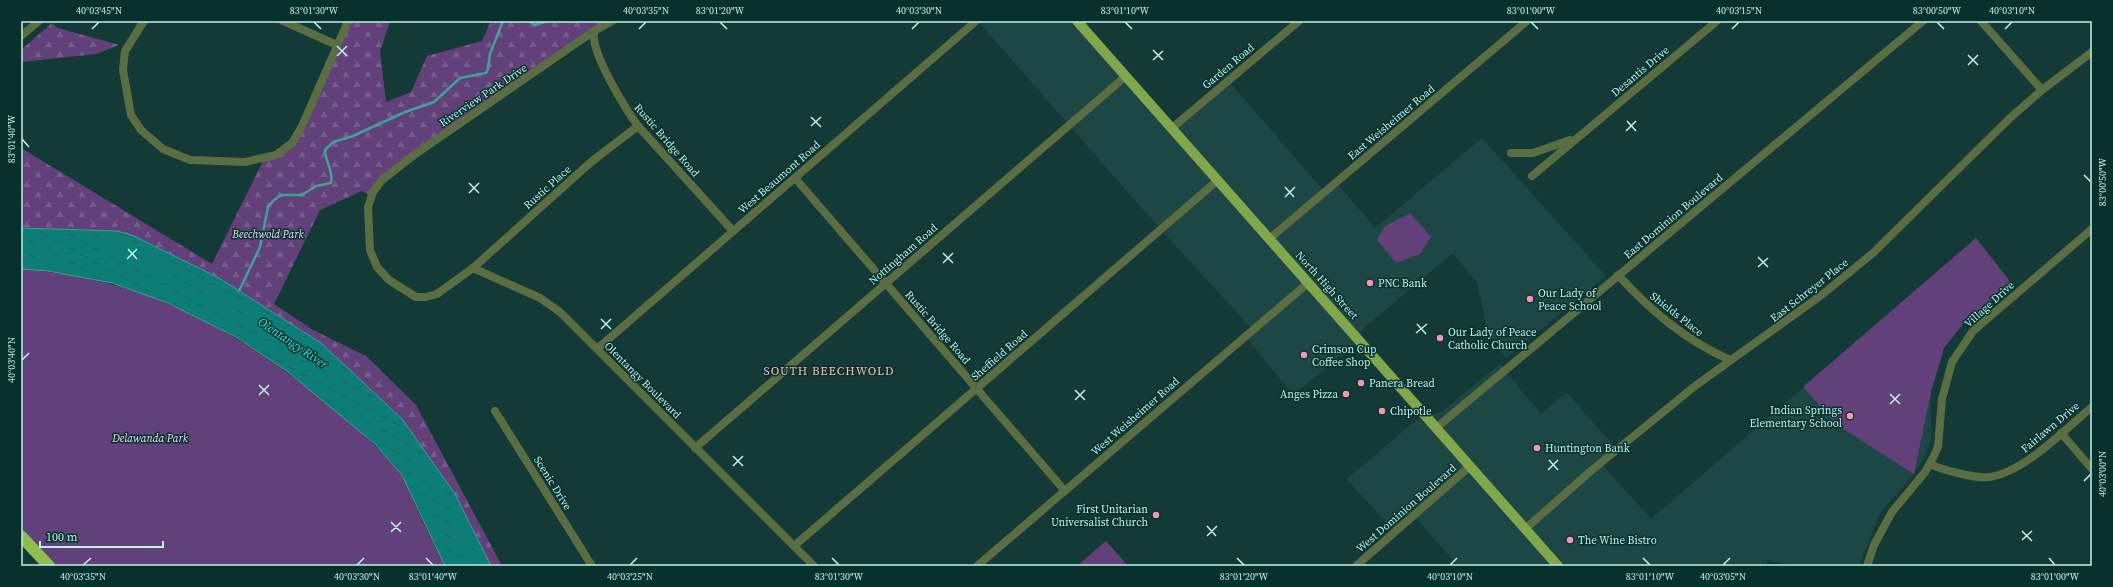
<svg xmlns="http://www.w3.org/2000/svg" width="2113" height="587" font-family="'Source Serif 4',serif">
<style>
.built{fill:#1d4744}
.green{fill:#62417b}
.forest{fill:url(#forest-firs)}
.water{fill:url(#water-ripples);stroke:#41a09a}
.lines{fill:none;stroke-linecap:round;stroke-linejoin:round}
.stream{stroke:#41a09a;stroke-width:2.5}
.street{stroke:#5b6e43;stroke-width:8}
.primary{stroke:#81a74c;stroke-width:10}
.highway{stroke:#90be4e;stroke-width:12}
.ticks{fill:none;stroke:#bdf2ec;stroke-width:1.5}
.poi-dot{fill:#f39aaa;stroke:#08302d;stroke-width:1.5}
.labels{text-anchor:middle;stroke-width:3;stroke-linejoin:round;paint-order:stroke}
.street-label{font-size:11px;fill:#bdf2ec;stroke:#08302d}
.park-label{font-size:11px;font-style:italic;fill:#ebdef7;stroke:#08302d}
.poi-label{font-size:11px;fill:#bdf2ec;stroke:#08302d;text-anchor:start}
.water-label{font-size:12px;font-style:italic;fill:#2df2e6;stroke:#08302d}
.neighbourhood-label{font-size:12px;letter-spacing:1px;fill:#f8b4bf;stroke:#08302d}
.neatline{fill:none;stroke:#bdf2ec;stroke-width:1.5}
.ticks-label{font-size:10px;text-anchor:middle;fill:#bdf2ec}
</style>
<defs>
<pattern id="forest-firs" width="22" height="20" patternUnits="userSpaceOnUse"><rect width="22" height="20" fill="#62417b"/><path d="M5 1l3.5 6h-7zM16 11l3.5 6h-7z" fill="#775d8e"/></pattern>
<pattern id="water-ripples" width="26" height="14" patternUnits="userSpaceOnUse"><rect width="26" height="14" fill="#0c7d77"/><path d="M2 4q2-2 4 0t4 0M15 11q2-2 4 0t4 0" fill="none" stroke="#22635f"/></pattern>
</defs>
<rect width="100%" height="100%" fill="#143a37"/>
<g class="built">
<polygon points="978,21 1077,21 1173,126 1227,79 1324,191 1335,181 1375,228 1482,138 1606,276 1506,358 1489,336 1477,283 1453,253 1365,327 1353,346 1293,395 1245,336 1252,329 1160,229"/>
<polygon points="1976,238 2012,284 1963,324 1944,348 1931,392 1931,439 1924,458 1914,474 1879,515 1859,566 1796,566 1767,560 1766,566 1458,566 1413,515 1395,533 1347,479 1416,420 1441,412 1500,364 1541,414 1566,392 1616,448 1600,462 1651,519"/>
</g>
<g class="green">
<polygon points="1410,213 1431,237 1420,254 1396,263 1377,240 1384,227"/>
<polygon points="1976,238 2012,284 1963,324 1944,348 1931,392 1914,474 1837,425 1803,387"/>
<path d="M21,269C144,279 232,326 326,403C352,425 379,446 400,473C408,483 412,498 417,509C426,528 435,547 445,566H55L21,527Z"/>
<polygon points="1106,541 1128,566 1077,566"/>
</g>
<g class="forest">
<polygon points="348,21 390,21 380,52 386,102 411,92 427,56 482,41 491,21 612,21 382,180 371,196 362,191 320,210 274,304 313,330 366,356 416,405 502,566 491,566 455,494 402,419 377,397 219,278 118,231 21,228 21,148 212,264 265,157 292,143"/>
<polygon points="52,23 58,28 119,45 96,54 21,62 21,50"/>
</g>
<polygon class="water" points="21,228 118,231 134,236 219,278 321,343 402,419 455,494 491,566 445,566 402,475 375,444 288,372 236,337 168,303 112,283 48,271 21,269"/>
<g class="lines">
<g class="stream">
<polyline points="528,21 535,25 547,21"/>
<path d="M239,291L260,247L268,207L274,200L281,195H302L316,186L331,183C334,172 325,162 325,150L333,142L353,136L405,112L434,102L460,78L486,73L488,69L490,54L503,21"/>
</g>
<g class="street">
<polyline points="144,21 125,51 123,70 131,115 141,130 163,149 190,160 245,162 276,155 292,143 302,126 348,21"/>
<polyline points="283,21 337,45"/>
<polyline points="612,21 594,31 414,155 382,180 373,192 368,207 370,250 377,267 389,280 416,297 426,297 437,294 473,268 591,162 638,126"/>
<polyline points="1981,21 2042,90"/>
<path d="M594,31C590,52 625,108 638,126L733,231"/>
<polyline points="21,36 39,21"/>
<polyline points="1172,128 1299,21"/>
<polyline points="1511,153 1533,153 1570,140"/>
<polyline points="1532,176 1717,21"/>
<polyline points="795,178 1065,491"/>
<polyline points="1269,239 1527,21"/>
<polyline points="473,268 540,298 560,312 814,566"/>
<path d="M1618,275C1651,311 1685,340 1730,360"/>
<polyline points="597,349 976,21"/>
<polyline points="495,411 592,566"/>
<polyline points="1436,428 1923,21"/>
<polyline points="2061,433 2092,469"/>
<polyline points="695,448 1126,76"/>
<path d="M1930,464C1942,470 1977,479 1990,477C2026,471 2064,430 2092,407"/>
<polyline points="1525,529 1592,470 1695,386 1823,294 1873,253 2009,119 2042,90 2092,52"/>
<polyline points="794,546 1218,180"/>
<polyline points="977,566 1308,283"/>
<polyline points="1356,566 1470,466"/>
<polyline points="1867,566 1874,545 1892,512 1925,472 1934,456 1938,447 1942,399 1952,362 1973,331 2092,229"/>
</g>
<polyline class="primary" points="1077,21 1558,566"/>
<polyline class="highway" points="21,536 49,566"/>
</g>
<path class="ticks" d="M314,22L321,29M720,22L727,29M1125,22L1132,29M1531,22L1538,29M1937,22L1944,29M92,29L99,22M639,29L646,22M912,29L919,22M1732,29L1739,22M2005,29L2012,22M337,46L347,56M1153,50L1163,60M1968,55L1978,65M337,56L347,46M1153,60L1163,51M1968,65L1978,55M811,117L821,127M1627,121L1636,131M811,126L821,117M1626,131L1636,121M22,139L29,147M2084,175L2091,182M469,183L479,193M1285,187L1294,197M469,193L479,183M1285,197L1295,187M128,249L137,259M943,253L953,263M1758,257L1768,267M127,259L137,249M943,263L953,253M1758,267L1768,258M601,319L611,329M1417,324L1426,334M601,329L611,319M1416,333L1427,324M22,360L29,353M259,385L269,395M1075,390L1085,400M1890,394L1900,404M259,395L269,385M1075,400L1085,390M1890,404L1900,394M733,456L743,466M1549,460L1558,470M733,466L743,456M1548,470L1558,460M2084,481L2091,474M391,522L401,532M1207,526L1216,536M2022,531L2032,541M391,532L401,522M1207,536L1217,526M2022,540L2032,531M426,558L433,565M832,558L839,565M1237,558L1244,565M1643,558L1650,565M2049,558L2055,565M83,565L91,558M357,565L364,558M630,565L637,558M1450,565L1457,558M1723,565L1730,558"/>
<g class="poi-dot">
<circle cx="1370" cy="283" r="4"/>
<circle cx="1530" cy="299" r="4"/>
<circle cx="1440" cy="338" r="4"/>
<circle cx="1304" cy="355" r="4"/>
<circle cx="1361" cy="383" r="4"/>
<circle cx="1346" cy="394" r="4"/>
<circle cx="1382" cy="411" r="4"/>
<circle cx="1850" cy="416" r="4"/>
<circle cx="1537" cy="448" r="4"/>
<circle cx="1156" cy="515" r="4"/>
<circle cx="1570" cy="540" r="4"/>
</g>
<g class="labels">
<g class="street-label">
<text transform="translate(1228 66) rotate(-40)" y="4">Garden Road</text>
<text transform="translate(1640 71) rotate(-40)" y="4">Desantis Drive</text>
<text transform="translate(483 95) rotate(-34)" y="4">Riverview Park Drive</text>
<text transform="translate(1391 122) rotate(-40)" y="4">East Weisheimer Road</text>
<text transform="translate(667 140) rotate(49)" y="4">Rustic Bridge Road</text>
<text transform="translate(779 177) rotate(-41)" y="4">West Beaumont Road</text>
<text transform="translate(547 187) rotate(-42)" y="4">Rustic Place</text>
<text transform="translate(1673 216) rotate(-40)" y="4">East Dominion Boulevard</text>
<text transform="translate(903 254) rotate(-41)" y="4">Nottingham Road</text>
<text transform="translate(1327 285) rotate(48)" y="4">North High Street</text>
<text transform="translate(1809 290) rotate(-38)" y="4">East Schreyer Place</text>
<text transform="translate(1989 304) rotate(-42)" y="4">Village Drive</text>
<text transform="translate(1677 314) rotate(38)" y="4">Shields Place</text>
<text transform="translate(938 327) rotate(49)" y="4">Rustic Bridge Road</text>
<text transform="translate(999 355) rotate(-41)" y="4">Sheffield Road</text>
<text transform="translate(643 380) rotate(45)" y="4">Olentangy Boulevard</text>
<text transform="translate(1135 416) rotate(-41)" y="4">West Weisheimer Road</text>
<text transform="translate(2050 427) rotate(-40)" y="4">Fairlawn Drive</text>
<text transform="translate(553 483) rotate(58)" y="4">Scenic Drive</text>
<text transform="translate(1406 508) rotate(-41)" y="4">West Dominion Boulevard</text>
</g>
<g class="park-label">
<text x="268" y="238">Beechwold Park</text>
<text x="150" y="442">Delawanda Park</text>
</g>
<g class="poi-label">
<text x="1378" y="287">PNC Bank</text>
<text x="1538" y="297">Our Lady of<tspan x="1538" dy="13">Peace School</tspan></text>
<text x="1448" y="336">Our Lady of Peace<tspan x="1448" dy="13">Catholic Church</tspan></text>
<text x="1312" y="353">Crimson Cup<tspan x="1312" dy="13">Coffee Shop</tspan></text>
<text x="1369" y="387">Panera Bread</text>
<text x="1338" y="398" text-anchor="end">Anges Pizza</text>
<text x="1842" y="414" text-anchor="end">Indian Springs<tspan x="1842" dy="13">Elementary School</tspan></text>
<text x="1390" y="415">Chipotle</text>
<text x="1545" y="452">Huntington Bank</text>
<text x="1148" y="513" text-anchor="end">First Unitarian<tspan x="1148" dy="13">Universalist Church</tspan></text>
<text x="1578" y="544">The Wine Bistro</text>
</g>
<g class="water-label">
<text transform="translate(293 343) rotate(34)" y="4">Olentangy River</text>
</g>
<g class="neighbourhood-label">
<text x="829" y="375">SOUTH BEECHWOLD</text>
</g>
</g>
<rect width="2113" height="587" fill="none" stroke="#08302d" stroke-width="44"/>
<path d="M40 541v6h123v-6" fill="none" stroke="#bdf2ec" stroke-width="2"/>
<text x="46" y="541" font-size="12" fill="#bdf2ec" stroke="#08302d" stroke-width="3" paint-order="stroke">100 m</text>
<rect x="22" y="22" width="2069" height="543" class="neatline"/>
<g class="ticks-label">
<text x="99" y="14">40°03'45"N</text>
<text x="314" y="14">83°01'30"W</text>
<text x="646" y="14">40°03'35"N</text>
<text x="720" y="14">83°01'20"W</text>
<text x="919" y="14">40°03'30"N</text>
<text x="1125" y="14">83°01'10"W</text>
<text x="1531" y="14">83°01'00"W</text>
<text x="1739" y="14">40°03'15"N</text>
<text x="1937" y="14">83°00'50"W</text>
<text x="2012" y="14">40°03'10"N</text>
<text transform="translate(11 139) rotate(-90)" y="4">83°01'40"W</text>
<text transform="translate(2102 182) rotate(-90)" y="4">83°00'50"W</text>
<text transform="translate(11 360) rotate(-90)" y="4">40°03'40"N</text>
<text transform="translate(2102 474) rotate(-90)" y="4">40°03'00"N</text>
<text x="83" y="580">40°03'35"N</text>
<text x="357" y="580">40°03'30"N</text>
<text x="433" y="580">83°01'40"W</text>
<text x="630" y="580">40°03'25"N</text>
<text x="839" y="580">83°01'30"W</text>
<text x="1244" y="580">83°01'20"W</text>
<text x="1450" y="580">40°03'10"N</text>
<text x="1650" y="580">83°01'10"W</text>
<text x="1723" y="580">40°03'05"N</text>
<text x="2055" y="580">83°01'00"W</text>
</g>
</svg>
